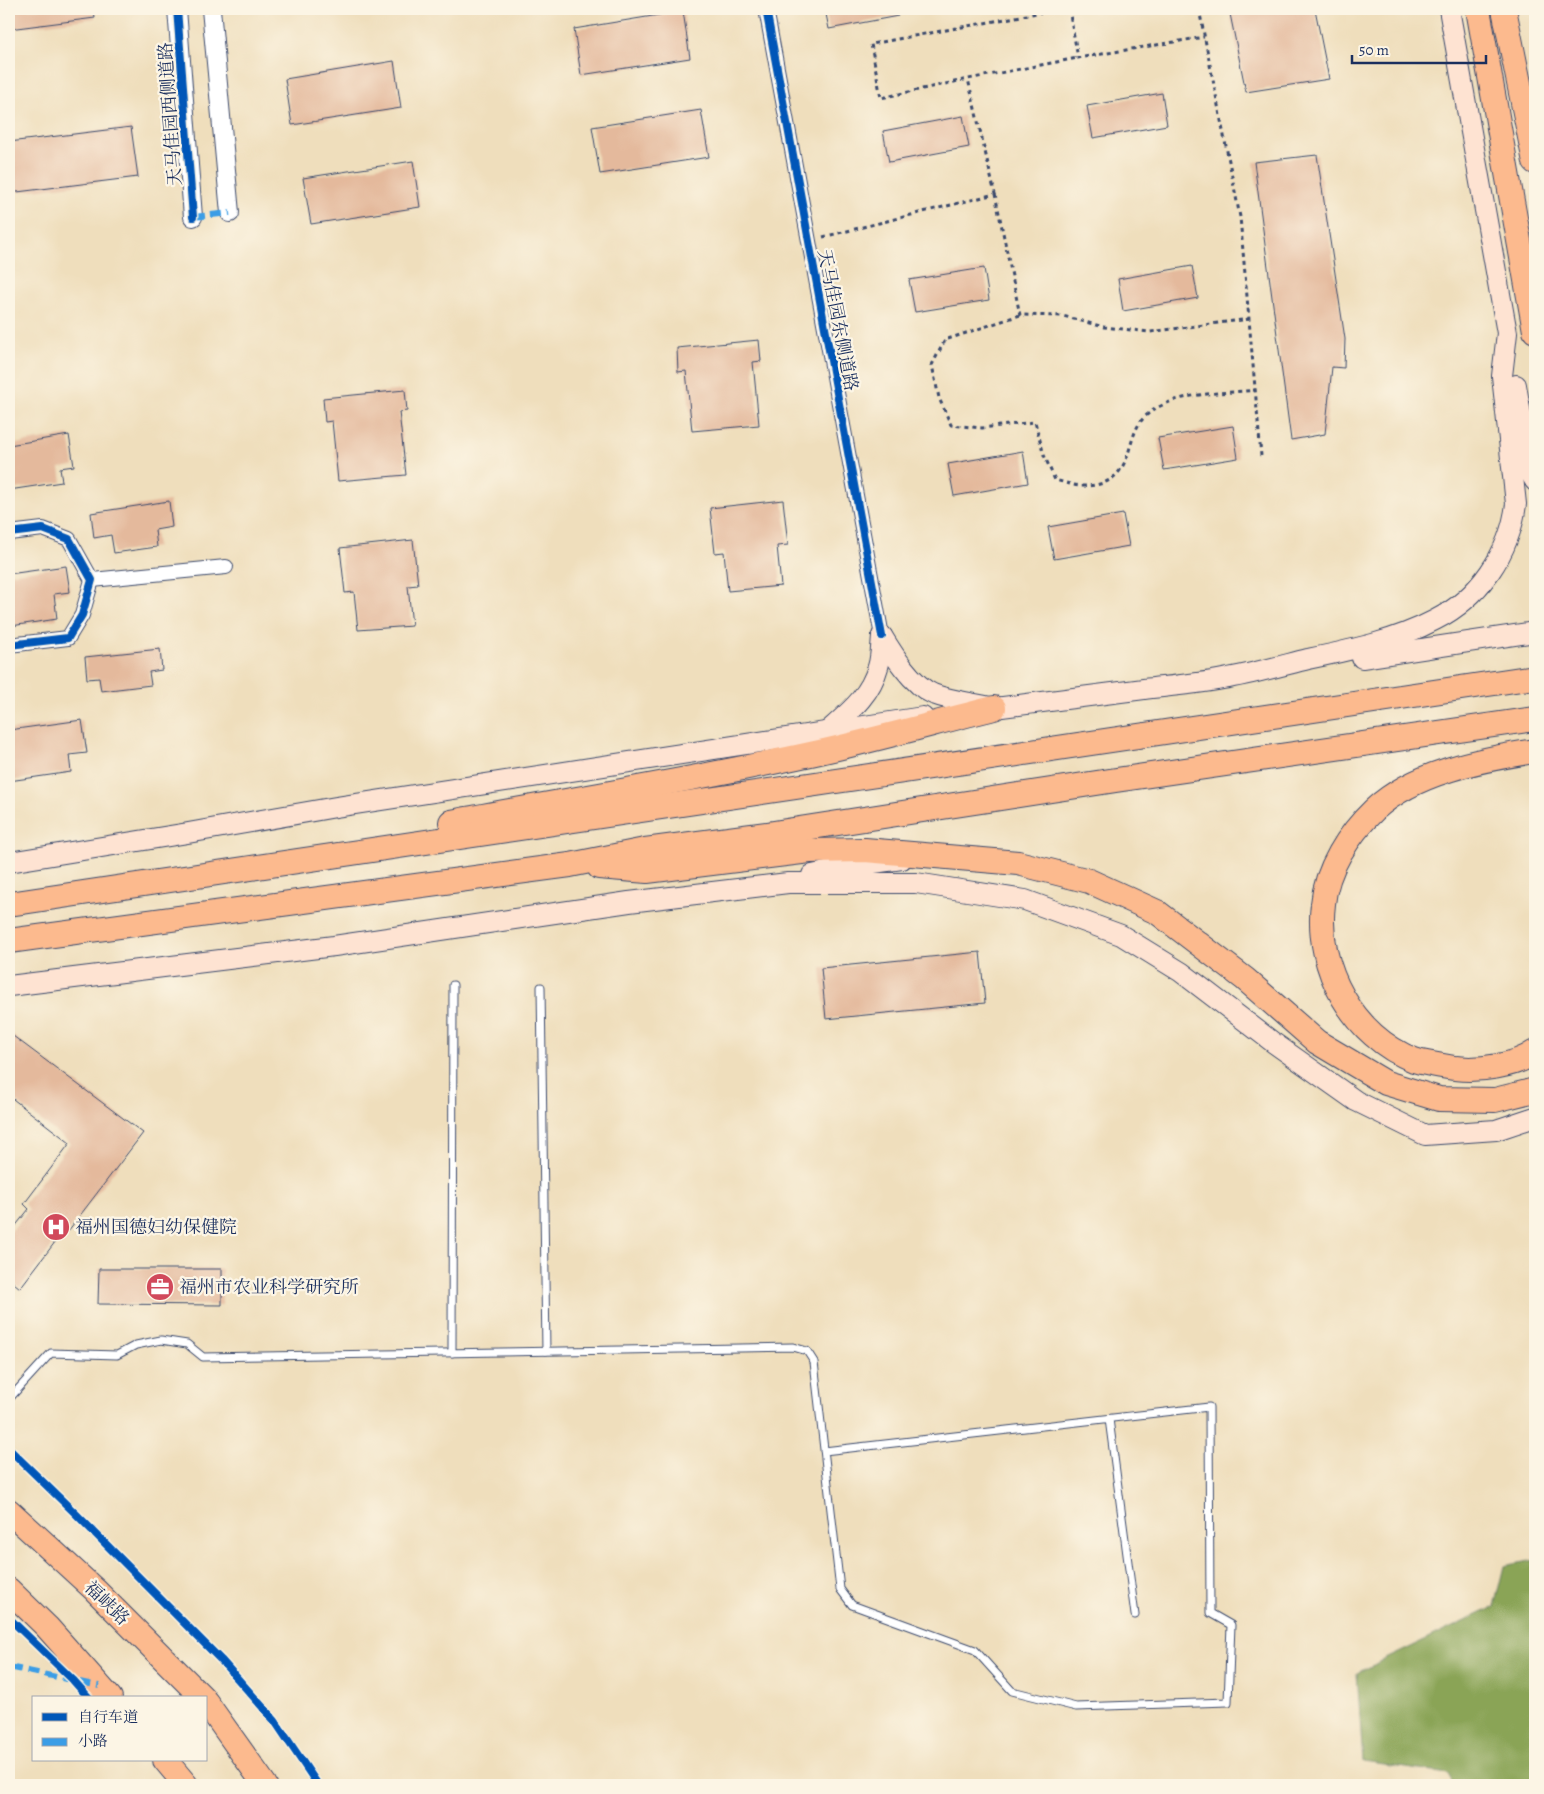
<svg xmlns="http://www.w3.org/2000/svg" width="1544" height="1794" font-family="Alegreya,'Noto Serif SC',serif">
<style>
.forest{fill:#8aa457;stroke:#526a5a}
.building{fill:#e4b99c}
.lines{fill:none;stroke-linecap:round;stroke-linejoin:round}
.service-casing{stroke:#3b496c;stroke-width:9}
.minor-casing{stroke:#3b496c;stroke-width:16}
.tertiary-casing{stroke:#3b496c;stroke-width:20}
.secondary-casing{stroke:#3b496c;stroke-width:22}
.trunk-casing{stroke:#3b496c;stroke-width:26}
.path{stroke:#3b496c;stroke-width:3;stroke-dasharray:4 4;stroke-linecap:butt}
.service{stroke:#fff;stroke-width:7}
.minor{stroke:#fff;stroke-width:14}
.tertiary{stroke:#fff;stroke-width:18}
.secondary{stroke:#fee3d2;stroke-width:20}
.trunk{stroke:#fcba8e;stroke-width:24}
.quiet{stroke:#3b9de6;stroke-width:6;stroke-dasharray:12 6;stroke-linecap:butt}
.cycleway-casing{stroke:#fcf5e5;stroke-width:11}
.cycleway{stroke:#0057b8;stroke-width:8}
.labels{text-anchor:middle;stroke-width:4.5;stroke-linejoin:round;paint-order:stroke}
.street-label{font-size:18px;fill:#1b2f5e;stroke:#fcf5e5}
.poi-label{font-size:18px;fill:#1b2f5e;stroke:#fcf5e5;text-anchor:start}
</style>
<rect width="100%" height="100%" fill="#fcf5e5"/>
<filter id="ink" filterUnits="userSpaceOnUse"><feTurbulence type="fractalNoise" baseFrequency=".02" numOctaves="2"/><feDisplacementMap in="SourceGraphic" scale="10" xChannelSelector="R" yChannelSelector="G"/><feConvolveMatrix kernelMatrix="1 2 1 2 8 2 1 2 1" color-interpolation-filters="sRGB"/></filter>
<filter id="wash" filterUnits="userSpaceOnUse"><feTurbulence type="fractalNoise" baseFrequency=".0096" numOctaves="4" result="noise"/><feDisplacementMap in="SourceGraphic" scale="20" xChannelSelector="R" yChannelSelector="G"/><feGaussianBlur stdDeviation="1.12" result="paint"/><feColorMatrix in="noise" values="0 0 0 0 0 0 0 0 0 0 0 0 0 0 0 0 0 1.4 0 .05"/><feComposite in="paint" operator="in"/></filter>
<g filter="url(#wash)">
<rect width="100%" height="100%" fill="#efdebc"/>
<polygon class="forest" points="1535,1560 1535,1785 1454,1785 1448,1774 1363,1762 1357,1673 1494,1607 1504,1566"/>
<g id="blocks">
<g class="building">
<polygon points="9,9 94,9 95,18 9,29"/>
<polygon points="825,9 897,9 898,16 829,29"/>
<polygon points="1229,9 1315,9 1329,79 1246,92"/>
<polygon points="683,11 690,58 581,75 574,29"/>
<polygon points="394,61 401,108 292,125 285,79"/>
<polygon points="1162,93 1167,125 1093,138 1087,106"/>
<polygon points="701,110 709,157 600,174 592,127"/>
<polygon points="963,116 969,147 889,162 883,131"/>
<polygon points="131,127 138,177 9,193 9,142"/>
<polygon points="1317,155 1345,339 1344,368 1332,367 1325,434 1291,440 1254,162"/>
<polygon points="413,161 420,207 311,224 303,178"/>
<polygon points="1192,266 1198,298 1123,311 1118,279"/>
<polygon points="984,268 989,300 915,312 909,280"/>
<polygon points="759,340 761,361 753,362 759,425 692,431 686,371 678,372 677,348"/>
<polygon points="405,390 407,411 399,412 406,475 338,481 332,421 325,422 323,398"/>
<polygon points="1233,426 1238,458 1164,470 1158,438"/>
<polygon points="69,435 74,466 60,468 62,482 9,490 9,445"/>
<polygon points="1023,451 1028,483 954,496 948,464"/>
<polygon points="783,500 788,545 777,546 781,586 728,591 724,552 715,553 710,508"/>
<polygon points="169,501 172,527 155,530 157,547 114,553 111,535 94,538 91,513"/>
<polygon points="1123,514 1129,546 1054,559 1048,527"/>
<polygon points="413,540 418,585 408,586 412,626 358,630 354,592 345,593 340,548"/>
<polygon points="66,566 70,592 54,594 57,619 11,626 9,607 9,574"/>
<polygon points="160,649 162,670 149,672 151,685 101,691 99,678 87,679 85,657"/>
<polygon points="82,720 87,753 69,755 71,772 9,781 9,730"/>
<polygon points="980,952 985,1003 826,1019 821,968"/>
<polygon points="9,1033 143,1133 65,1235 62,1233 20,1288 9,1279 9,1234 29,1209 24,1204 70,1143 9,1096"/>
<polygon points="99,1269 222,1269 222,1305 98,1304"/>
</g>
</g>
</g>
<g filter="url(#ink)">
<use href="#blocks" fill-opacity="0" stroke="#3b496c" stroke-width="1"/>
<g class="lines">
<defs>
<g id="service">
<polyline points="541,987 546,1351"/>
<polyline points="452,1353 453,985"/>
<polyline points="9,1399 51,1353 117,1355 136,1345 161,1340 187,1344 203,1357 793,1347 807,1351 814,1362 840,1589 852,1605 975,1650 1012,1691 1076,1707 1228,1702 1231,1625 1210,1613 1209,1407 824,1451"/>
<polyline points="1109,1419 1135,1615"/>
</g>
<g id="minor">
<polyline points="766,9 882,636"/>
<polyline points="9,533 43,529 69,539 92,580 82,615 68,638 9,645"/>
<polyline points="92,580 226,567"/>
</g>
<g id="tertiary">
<polyline points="177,9 193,217"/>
<polyline points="211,9 230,213"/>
</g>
<g id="secondary">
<polyline points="1516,385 1531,474 1535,481"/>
<path d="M882,636C893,654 912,685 933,694C951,701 975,703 994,708"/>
<polyline points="1362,658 1535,632"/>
<path d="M979,710C1034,703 1089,696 1144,689C1171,686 1197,684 1223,679C1252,674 1280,666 1308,659C1351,650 1395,641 1435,620C1479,598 1510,553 1516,504L1502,376L1507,333L1449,9"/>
<path d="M828,731C849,712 870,696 878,667C881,658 881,646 882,636"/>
<polyline points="9,862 188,833 336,807 923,717"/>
<polyline points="812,875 859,865 902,859"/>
<polyline points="9,986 334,946 629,902 788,883 916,883 1025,900 1121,935 1181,972 1274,1043 1356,1101 1425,1135 1496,1130 1535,1117"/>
</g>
<g id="trunk">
<polyline points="1478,9 1535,331"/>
<polyline points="1504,9 1535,162"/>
<path d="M1535,751C1483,759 1414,772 1374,810C1349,834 1326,869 1323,904C1315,968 1354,1037 1414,1060C1427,1064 1442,1066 1455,1068C1478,1071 1516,1066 1535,1052"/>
<path d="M451,822C572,799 694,780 815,753C875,740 934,723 994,708"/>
<polyline points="599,867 647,871 810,851 865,850 1018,863 1089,881 1157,912 1245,979 1317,1042 1386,1083 1439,1099 1495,1100 1535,1090"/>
<polyline points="9,904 1535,677"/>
<polyline points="9,941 570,865 645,850 767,834 1116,780 1535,719"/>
<polyline points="9,1511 95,1590 203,1698"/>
<polyline points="9,1590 47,1627 110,1698"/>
<polyline points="206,1702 265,1785"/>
<polyline points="165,1760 186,1785"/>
</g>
</defs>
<use href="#service" class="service-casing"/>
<use href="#minor" class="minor-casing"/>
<use href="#tertiary" class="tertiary-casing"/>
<use href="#secondary" class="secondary-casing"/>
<use href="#trunk" class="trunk-casing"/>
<g class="path">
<polyline points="1059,9 871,44 881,98 968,79 1078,58"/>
<polyline points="1069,9 1078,58 1204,37"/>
<polyline points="1199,9 1240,217 1261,456"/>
<polyline points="995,194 1020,315 1063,316 1104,327 1150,332 1249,319"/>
<polyline points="823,237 995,194 968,79"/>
<path d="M1020,315L945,340L932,365L939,398L951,425L982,428L1035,422L1044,455L1055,480C1064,482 1073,486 1082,486C1111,486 1123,474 1130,447C1134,435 1137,422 1148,414C1177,391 1221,394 1256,390"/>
</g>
<use href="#service" class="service"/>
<use href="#minor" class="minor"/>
<use href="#tertiary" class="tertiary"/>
<use href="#secondary" class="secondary"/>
<use href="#trunk" class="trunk"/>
<g class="quiet">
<polyline points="193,217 230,213"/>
<polyline points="9,1667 99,1686"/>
</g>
<defs>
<g id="cycleway">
<polyline points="177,9 193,217"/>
<polyline points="766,9 882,636"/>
<polyline points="9,533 43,529 69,539 92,580 82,615 68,638 9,645"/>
<polyline points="9,1449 76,1514 221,1660 275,1721 318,1785"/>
<polyline points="9,1618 73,1680 89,1698"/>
</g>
</defs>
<use href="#cycleway" class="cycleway-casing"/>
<use href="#cycleway" class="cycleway"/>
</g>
</g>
<defs>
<symbol id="hospital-disc" viewBox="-11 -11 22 22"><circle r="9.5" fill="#d1495b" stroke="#fcf5e5"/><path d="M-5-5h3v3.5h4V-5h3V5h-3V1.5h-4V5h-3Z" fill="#fff"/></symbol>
<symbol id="office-disc" viewBox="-11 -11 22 22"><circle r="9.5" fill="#d1495b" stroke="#fcf5e5"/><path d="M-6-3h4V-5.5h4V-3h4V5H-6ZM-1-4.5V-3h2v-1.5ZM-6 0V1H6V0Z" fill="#fff"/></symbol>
</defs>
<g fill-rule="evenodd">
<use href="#hospital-disc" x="40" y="1211" width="32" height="32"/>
<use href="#office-disc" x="144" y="1271" width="32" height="32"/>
</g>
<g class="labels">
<g class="street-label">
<text transform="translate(170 114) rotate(-94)" y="6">天马佳园西侧道路</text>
<text transform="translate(838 320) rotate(79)" y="6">天马佳园东侧道路</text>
<text transform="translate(107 1603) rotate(44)" y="6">福峡路</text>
</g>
<g class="poi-label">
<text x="75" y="1233">福州国德妇幼保健院</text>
<text x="179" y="1293">福州市农业科学研究所</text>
</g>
</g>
<rect width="1544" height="1794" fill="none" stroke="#fcf5e5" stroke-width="30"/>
<rect x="32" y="1696" width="175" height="65" fill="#fcf5e5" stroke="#a2a6af"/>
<rect x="42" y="1713" width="25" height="8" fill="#0057b8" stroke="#a2a6af"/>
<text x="78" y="1722" font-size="15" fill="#1b2f5e">自行车道</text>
<rect x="42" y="1738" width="25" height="8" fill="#3b9de6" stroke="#a2a6af"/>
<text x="78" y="1746" font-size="15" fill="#1b2f5e">小路</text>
<path d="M1352 55v8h134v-8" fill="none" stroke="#1b2f5e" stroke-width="2.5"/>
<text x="1359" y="55" font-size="15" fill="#1b2f5e" stroke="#fcf5e5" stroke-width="4" paint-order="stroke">50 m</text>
</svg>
